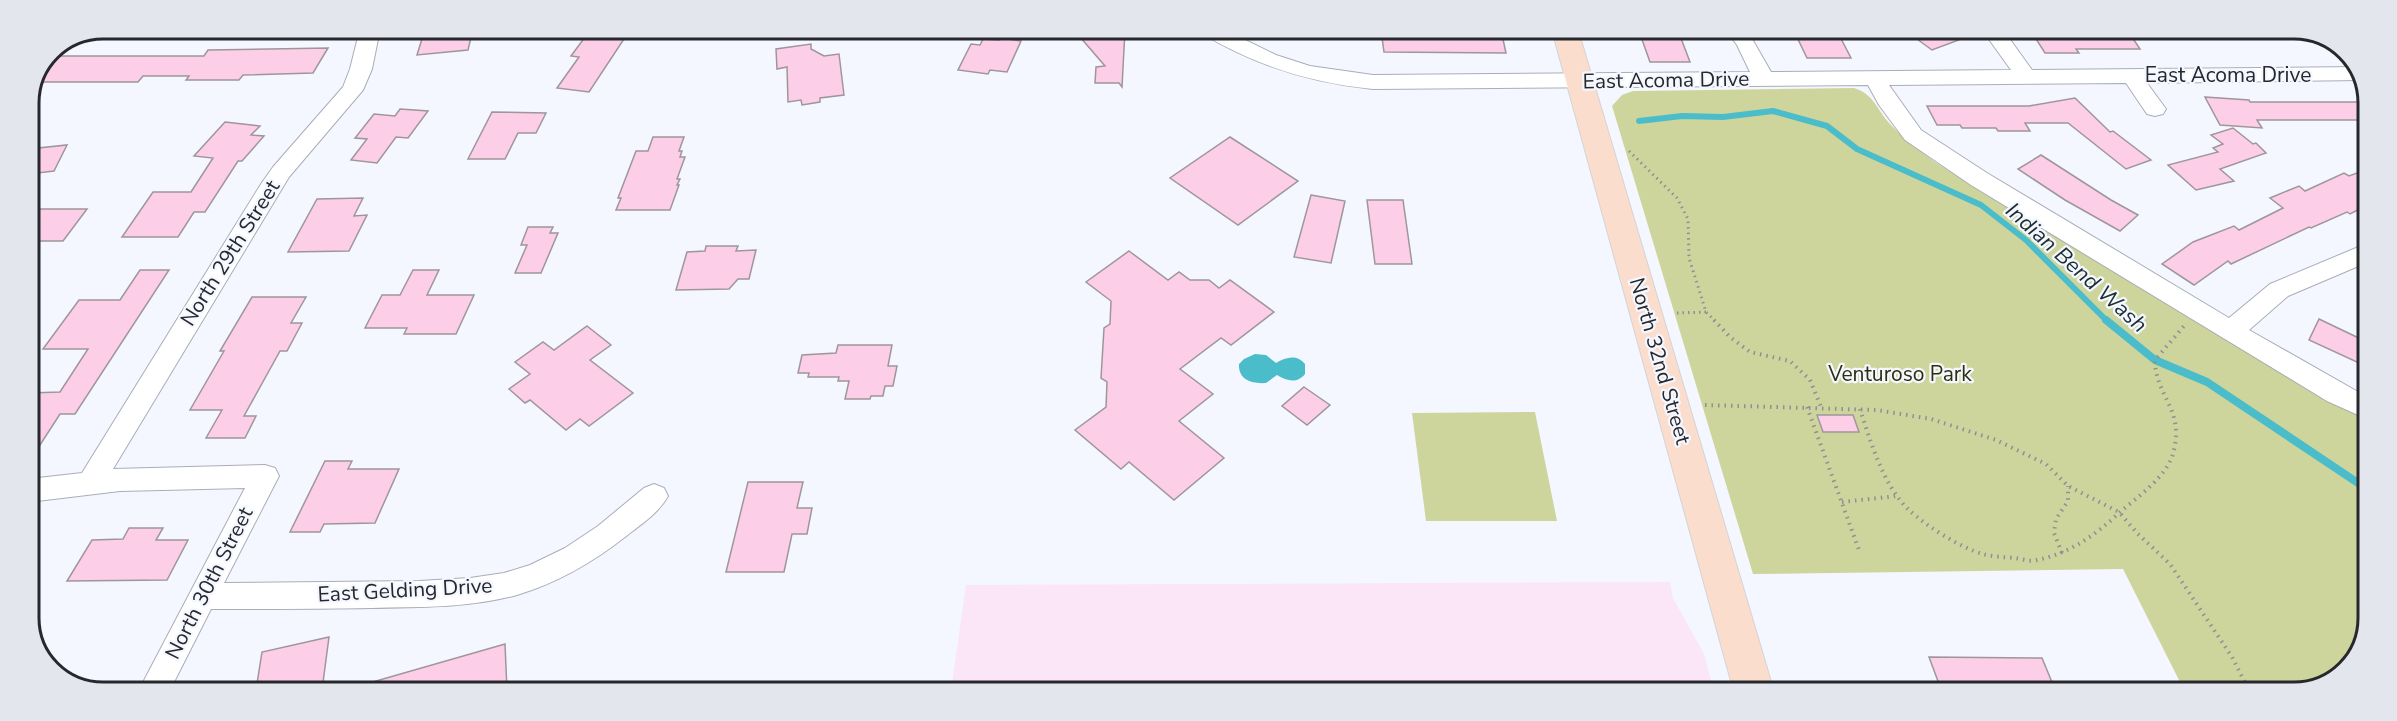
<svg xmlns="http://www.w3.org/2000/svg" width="2397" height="721" font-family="'Nunito Sans',sans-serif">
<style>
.education{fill:#fae6f7}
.green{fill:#ced59c}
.water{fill:#4bbcca}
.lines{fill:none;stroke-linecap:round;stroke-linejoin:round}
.stream-far1{stroke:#4bbcca;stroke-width:6}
.stream{stroke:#4bbcca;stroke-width:8}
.building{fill:#fdcee7;stroke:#9f969b;stroke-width:1.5}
.minor-casing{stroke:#a9aeb6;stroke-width:2}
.major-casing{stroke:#d4d4d5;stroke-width:2}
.path-far1{stroke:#8d9095;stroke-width:3;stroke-dasharray:1.5 4;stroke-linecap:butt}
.path{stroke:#8d9095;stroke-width:4;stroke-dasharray:1.5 5;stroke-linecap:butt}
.minor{fill:#fff;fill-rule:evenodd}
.major{fill:#fbddcd;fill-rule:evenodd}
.labels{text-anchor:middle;stroke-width:4.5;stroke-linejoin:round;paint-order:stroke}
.street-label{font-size:21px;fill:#26282b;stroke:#f4f7ff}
.park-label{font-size:21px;fill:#2c2f0d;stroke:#f4f7ff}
.water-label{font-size:22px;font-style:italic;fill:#1a2e31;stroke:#f4f7ff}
.rim{fill:none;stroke:#26282b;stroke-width:3}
</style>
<rect width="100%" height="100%" fill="#f4f7ff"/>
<polygon class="education" points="1670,582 1673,598 1704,654 1714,692 951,691 966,585"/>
<g class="green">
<path d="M1854,88C1874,94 1877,110 1890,124C1904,139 1921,152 1938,164L2333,403L2367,419L2366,637L2340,677L2294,692H2185L2123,569L1753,574L1612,106L1622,95L1633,91Z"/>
<polygon points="1535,412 1557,521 1426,521 1412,413"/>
</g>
<path class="water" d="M1255,354L1266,355L1276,363C1286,357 1297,354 1305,364V374C1297,384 1287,381 1277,375L1266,383C1252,384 1238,380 1239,364L1244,359Z"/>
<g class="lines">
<polyline class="stream-far1" points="1639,121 1682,116 1723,117 1773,111 1827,126 1857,149 1981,205 2026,240 2107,321"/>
<polyline class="stream" points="2106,320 2155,360 2207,382 2367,489"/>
</g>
<g class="building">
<polygon points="425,29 473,29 468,50 417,55"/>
<polygon points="591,29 620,31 615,39 624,39 589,92 557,88 579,57 571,56"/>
<polygon points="1074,30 1125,30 1122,87 1119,83 1095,83 1096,67 1105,66"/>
<polygon points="1381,30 1501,30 1506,53 1384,52"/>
<polygon points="1794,31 1837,31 1851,58 1807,58"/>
<polygon points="1906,31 1980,31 1980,32 1932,50"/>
<polygon points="2031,31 2128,31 2140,49 2076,49 2079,53 2045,53"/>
<polygon points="1679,33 1690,62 1650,62 1640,34"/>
<polygon points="1000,38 1021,41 1007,72 990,70 988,74 958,70 971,44 980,45 983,39 999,40"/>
<polygon points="811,44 811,49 824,56 839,54 844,95 820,98 820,102 802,105 801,100 788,102 787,67 777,69 776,49"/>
<polygon points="328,48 313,73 243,75 239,80 186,80 189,76 143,76 138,82 37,82 45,64 52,56 204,56 208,50"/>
<polygon points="2205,97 2249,100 2250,102 2368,102 2368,120 2257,120 2262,128 2220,125"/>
<polygon points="2075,98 2110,132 2113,131 2151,160 2126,169 2068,123 2025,123 2030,131 1998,131 1996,128 1962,128 1960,125 1937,125 1927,106 2029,106"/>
<polygon points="400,109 428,111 408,138 396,137 377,163 351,160 367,139 355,138 374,114 395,116"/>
<polygon points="492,112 546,113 536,133 518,133 505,159 468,159"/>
<polygon points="225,122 260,126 251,135 264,136 242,161 238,161 205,212 194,212 178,237 122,237 153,192 191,192 213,158 194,156"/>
<polygon points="2233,128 2253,144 2256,143 2266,153 2220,169 2234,181 2196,190 2168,165 2218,152 2213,148 2223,144 2211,135"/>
<polygon points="653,137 684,137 679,151 682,151 680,157 685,157 677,179 680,179 677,185 679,185 670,210 616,210 621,198 618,198 636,151 648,151"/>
<polygon points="1230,137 1298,181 1238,225 1170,178"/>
<polygon points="67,145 54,171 29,174 29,149"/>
<polygon points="2041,155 2111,200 2138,215 2120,231 2065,200 2018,169"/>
<polygon points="2368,169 2368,205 2350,214 2347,212 2311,228 2309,227 2231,264 2228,261 2194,285 2162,264 2193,242 2234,226 2239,230 2283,208 2270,198 2299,186 2305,191 2344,173 2349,176"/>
<polygon points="1311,195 1345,201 1331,263 1294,257"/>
<polygon points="363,198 354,216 367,215 349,251 288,252 317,199"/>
<polygon points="1367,200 1403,200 1412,264 1375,264"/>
<polygon points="29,209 87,209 63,241 29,241"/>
<polygon points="528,227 553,227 550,233 558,233 541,273 515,273 527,245 521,245"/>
<polygon points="706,246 738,246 736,251 756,250 749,279 738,279 729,289 676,290 687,252 705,251"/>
<polygon points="1129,251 1168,280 1179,272 1190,280 1209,280 1219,288 1230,280 1274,312 1231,345 1221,338 1180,369 1213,394 1179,421 1224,458 1174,500 1129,462 1121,469 1075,430 1106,407 1107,382 1101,378 1104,328 1110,324 1111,301 1086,282"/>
<polygon points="140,270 169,270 75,414 60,414 29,462 29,393 60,392 88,349 43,349 79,300 120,300"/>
<polygon points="413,270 439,270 427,295 474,295 456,334 404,334 407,328 365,328 382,295 400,295"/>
<polygon points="252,297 306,297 291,323 302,323 287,351 280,351 244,416 256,416 245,438 206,438 222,410 190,410 224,351 220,351"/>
<polygon points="2319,319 2367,342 2359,363 2309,340"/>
<polygon points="587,326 611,345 590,360 633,393 589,426 580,419 566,430 530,400 525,403 509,389 530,374 515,362 543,342 554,350"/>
<polygon points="838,345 892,345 888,366 897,366 893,386 885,386 883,396 871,396 870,399 845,399 849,381 838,381 839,377 808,377 809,373 798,373 802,355 836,353"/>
<polygon points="1304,387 1330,405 1307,425 1282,406"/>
<polygon points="1817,415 1853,415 1859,432 1823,432"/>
<polygon points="325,461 352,461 348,469 399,469 375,523 324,524 320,532 290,532"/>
<polygon points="748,482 803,482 797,508 812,508 807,534 792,534 784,572 726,572"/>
<polygon points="129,528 163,528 156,540 188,540 167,580 67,581 92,540 123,539"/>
<polygon points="329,637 322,690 256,690 262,652"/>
<polygon points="505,644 507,690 363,690 362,685"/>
<polygon points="1929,657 2042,658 2056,692 1942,692"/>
</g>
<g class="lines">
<defs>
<g id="minor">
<path d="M360,29H380L372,69L363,90L289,177L113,469L265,465L275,468L279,476L224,583L419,581L470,578L504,573L530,565L565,548L598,526L644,488L654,484L664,488L668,496C659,513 640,525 625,537C593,562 557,583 517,595C470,608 420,607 371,608C318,609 265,609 211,609L170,690H139L245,488L120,491L29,502V479L82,473L261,184L273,167L343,87L350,69Z"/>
<path d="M1200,30H1225L1276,55L1310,66L1373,75L1750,72L1737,45L1726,30H1747L1771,72L2011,70L1983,31H2004L2032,70L2357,67L2361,80L2147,83L2166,109L2163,114L2155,116L2147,114L2126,83L1889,85L1921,130L1987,173L2229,318L2270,284L2368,243V262L2288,296L2249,330L2367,397V419L2327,401L1971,185L1905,140L1879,105L1868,85L1373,89C1312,83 1256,66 1203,34Z"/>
</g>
<polygon id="major" points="1552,30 1578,30 1774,692 1734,692"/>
</defs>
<use href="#minor" class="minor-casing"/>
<use href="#major" class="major-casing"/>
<g class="path-far1">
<polyline points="1629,151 1677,198 1688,219 1689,258 1706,312 1715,321"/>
<polyline points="1677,313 1706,312"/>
</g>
<g class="path">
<polyline points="1714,320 1730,337 1750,352 1790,361 1810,380 1821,407"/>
<polyline points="1705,405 1877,410 1931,419 1996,440 2046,464 2068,486 2119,512 2137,533 2170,564 2232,657 2250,692"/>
<polyline points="1807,407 1859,550"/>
<path d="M1860,409C1871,443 1883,485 1909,510C1926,526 1961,548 1983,554C1993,557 2004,557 2015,558C2022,559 2030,562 2037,560C2070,553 2094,536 2118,514C2138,496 2168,477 2174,450C2184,409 2155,395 2155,360L2184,326"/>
<polyline points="1842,502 1897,496"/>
<polyline points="2062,553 2054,533 2056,519 2068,501 2068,486"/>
</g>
<use href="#minor" class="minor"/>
<use href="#major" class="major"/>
</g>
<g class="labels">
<g class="street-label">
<text x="2228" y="82">East Acoma Drive</text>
<text transform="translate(1666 80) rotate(-1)" y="7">East Acoma Drive</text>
<text transform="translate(230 253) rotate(-58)" y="7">North 29th Street</text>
<text transform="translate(1660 361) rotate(74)" y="7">North 32nd Street</text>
<text transform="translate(209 583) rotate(-63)" y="7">North 30th Street</text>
<text transform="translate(405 590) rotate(-3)" y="7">East Gelding Drive</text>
</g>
<g class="park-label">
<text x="1900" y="381">Venturoso Park</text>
</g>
<g class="water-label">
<text transform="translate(2077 267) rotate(42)" y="8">Indian Bend Wash</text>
</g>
</g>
<path d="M0 0H2397V721H0ZM103 39H2294A64 64 0 0 1 2358 103V618A64 64 0 0 1 2294 682H103A64 64 0 0 1 39 618V103A64 64 0 0 1 103 39Z" fill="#e4e6ee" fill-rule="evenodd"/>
<path class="rim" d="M103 39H2294A64 64 0 0 1 2358 103V618A64 64 0 0 1 2294 682H103A64 64 0 0 1 39 618V103A64 64 0 0 1 103 39Z"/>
</svg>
